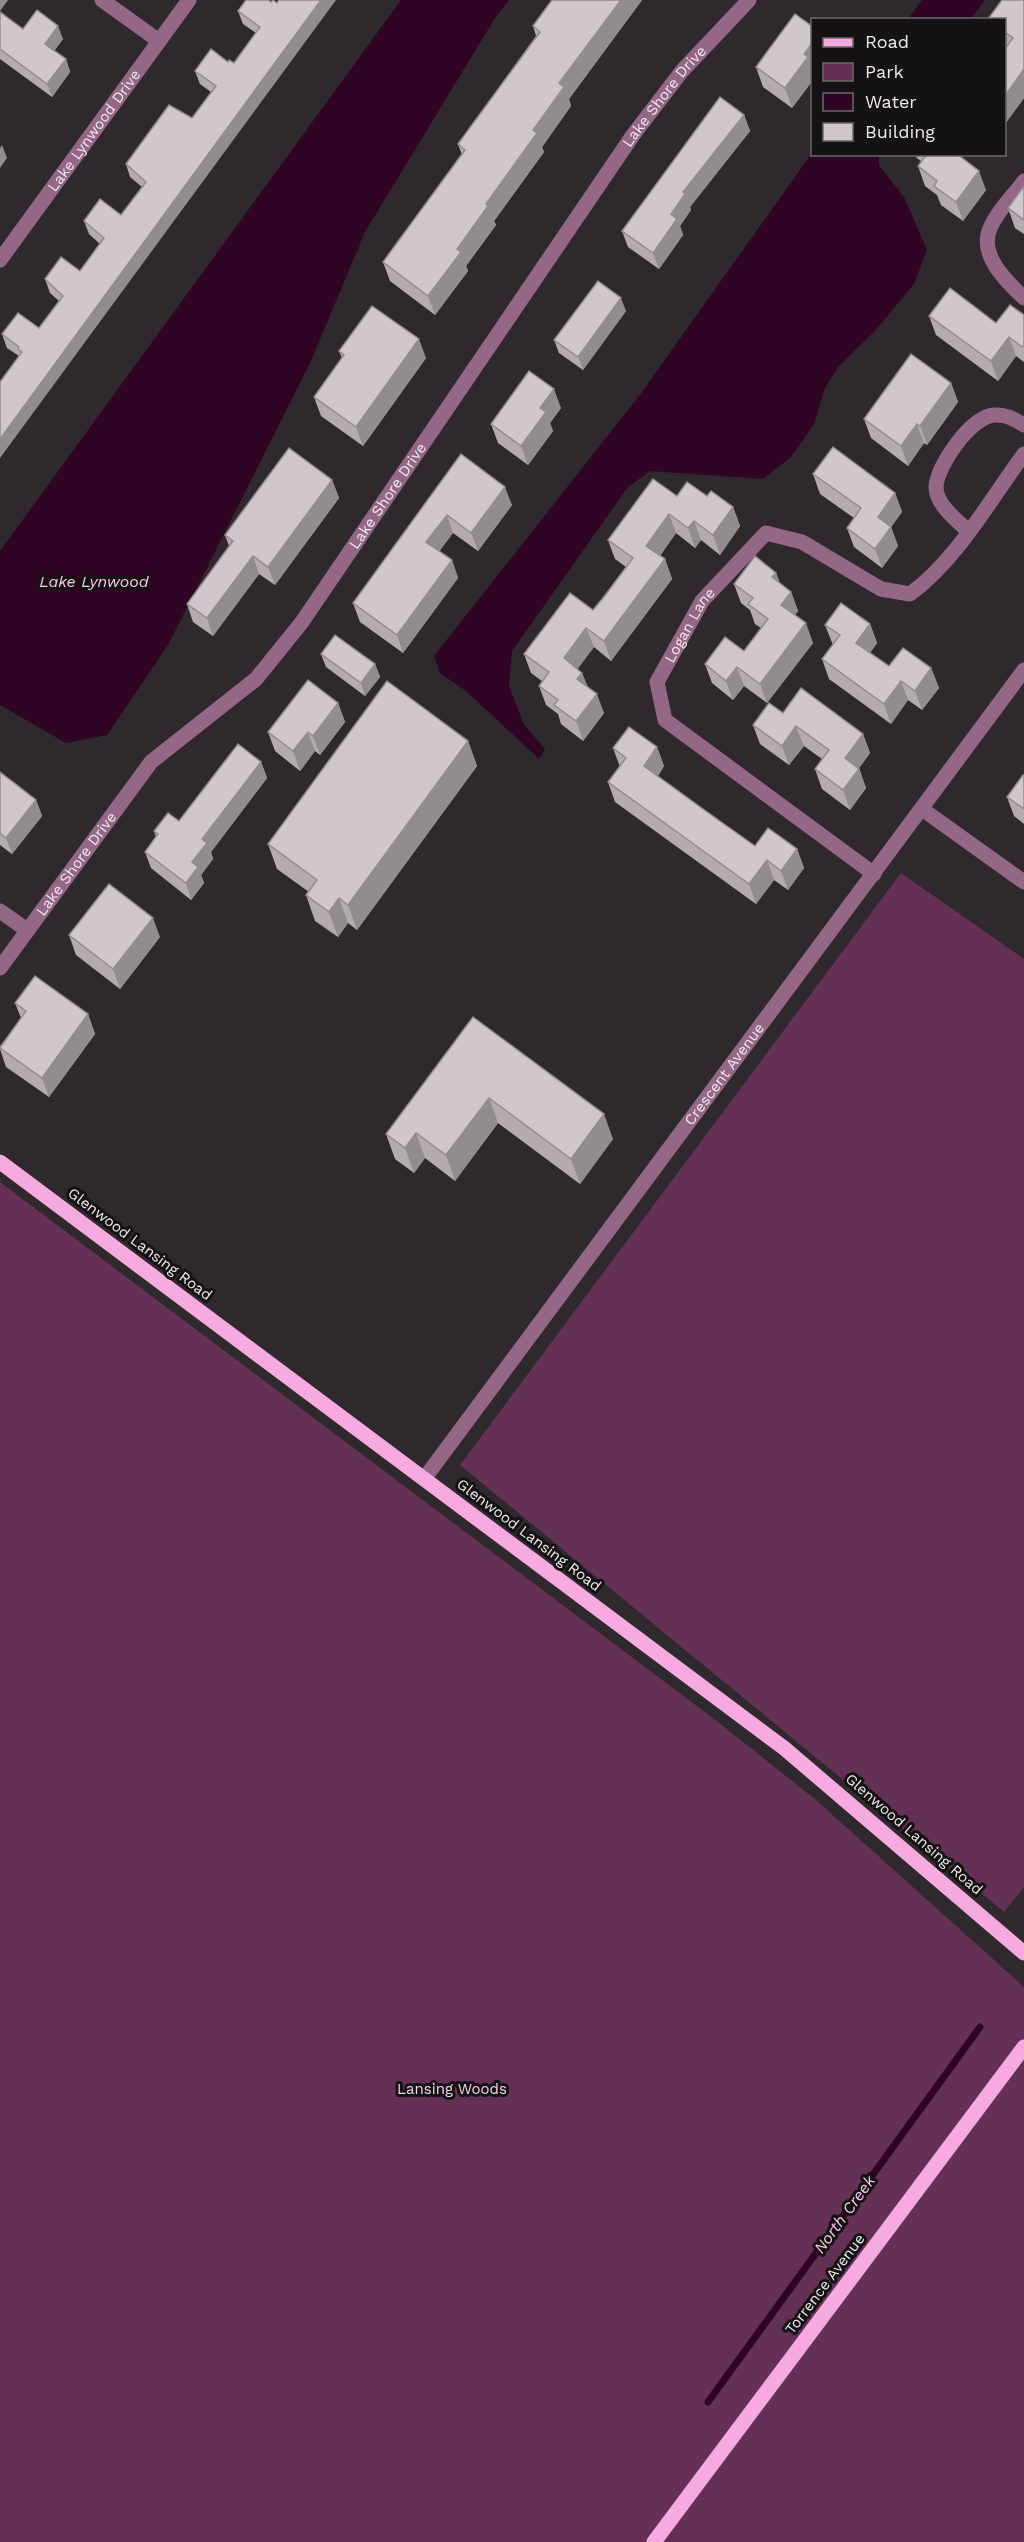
<svg xmlns="http://www.w3.org/2000/svg" width="1024" height="2542" font-family="'Work Sans',sans-serif">
<style>
.green{fill:#643056}
.water{fill:#2f0425}
.lines{fill:none;stroke-linecap:round;stroke-linejoin:round}
.stream{stroke:#2f0425;stroke-width:7}
.minor{stroke:#956787;stroke-width:15}
.major{stroke:#f6aadf;stroke-width:15}
.wall{fill:#b3abaf}
.shaded-wall{fill:#928b8f}
.building{fill:#d0c7cc;stroke:#928b8f;stroke-width:1.5}
.labels{text-anchor:middle;stroke-width:6;stroke-linejoin:round;paint-order:stroke}
.street-label{font-size:15px;fill:#ede9ec;stroke:#151214}
.park-label{font-size:15px;fill:#f6d1ea;stroke:#151214}
.water-label{font-size:16px;font-style:italic;fill:#fec7ec;stroke:#151214}
</style>
<rect width="100%" height="100%" fill="#2f292d"/>
<g class="green">
<polygon points="901,873 1024,959 1024,1887 1004,1912 460,1465"/>
<polygon points="0,1182 718,1722 816,1800 1024,1987 1024,2542 0,2542"/>
</g>
<g class="water">
<polygon points="401,0 509,0 495,18 365,232 310,363 168,645 107,735 66,743 0,705 0,551"/>
<polygon points="922,0 985,0 971,19 908,19"/>
<polygon points="812,153 879,155 879,165 904,197 927,250 914,284 874,332 839,366 825,388 814,424 791,457 763,479 650,471 628,487 512,651 509,686 524,725 545,749 539,759 466,691 440,673 434,656 639,396"/>
</g>
<g class="lines">
<polyline class="stream" points="708,2402 980,2027"/>
<g class="minor">
<polyline points="102,0 159,41"/>
<path d="M1024,181C1014,195 998,210 991,226C977,254 1006,281 1024,298"/>
<path id="s1" d="M0,260L189,0"/>
<path d="M968,531C957,520 936,505 936,487C937,465 971,417 994,415C1006,414 1014,419 1024,425"/>
<polyline points="922,809 1024,882"/>
<path id="s2" d="M874,874L665,720L657,682L702,601L766,533L802,542L881,589L910,594C956,561 990,500 1024,454"/>
<polyline points="0,911 27,930"/>
<path id="s3" d="M0,968L151,762L256,679L302,622L633,135L682,71L749,0"/>
<path id="s4" d="M424,1479L1024,670"/>
</g>
<g class="major">
<polyline points="0,1162 784,1748 1024,1953"/>
<polyline points="654,2542 1024,2047"/>
</g>
</g>
<g class="wall">
<polygon points="552,0 642,0 569,99 571,106 542,147 544,152 494,221 496,225 466,266 468,271 435,315 390,281 383,262 462,155 458,144 536,36 533,26"/>
<polygon points="1024,0 1024,98 1005,124 1005,49 1006,47 1005,46 1005,20"/>
<polygon points="271,2 277,3 0,458 19,356 7,348 2,334 39,328 59,301 50,293 45,279 80,271 100,244 89,234 84,221 121,215 142,187 130,177 126,164 192,118 211,92 200,84 195,71 228,62 234,63 256,33 243,24 238,11"/>
<polygon points="0,12 23,29 63,39 54,51 66,59 70,72 52,97 0,59"/>
<polygon points="813,27 813,80 792,108 763,87 756,67"/>
<polygon points="744,115 750,131 690,207 691,210 680,226 683,235 659,269 628,247 622,231"/>
<polygon points="912,154 957,154 986,190 963,221 941,205 937,195 925,186 918,166 922,162"/>
<polygon points="1024,186 1024,234 1015,228 1008,208"/>
<polygon points="626,311 583,370 559,353 554,340"/>
<polygon points="1024,315 1024,362 1016,356 998,381 936,335 929,316 996,323"/>
<polygon points="339,351 426,358 363,446 321,416 314,397 342,358"/>
<polygon points="951,383 958,402 927,445 924,443 908,466 871,438 864,419"/>
<polygon points="561,408 550,423 553,431 528,465 498,443 491,424"/>
<polygon points="461,454 512,505 478,551 453,533 439,551 452,560 458,578 403,653 360,622 353,603"/>
<polygon points="813,474 895,493 902,512 891,527 898,546 882,568 854,547 847,528 854,518 820,494"/>
<polygon points="332,480 339,498 275,585 259,574 213,636 193,622 187,604 229,546 225,535"/>
<polygon points="677,496 707,496 733,507 740,526 720,555 701,540 695,548 676,533 660,556 665,559 672,579 611,661 594,647 577,669 582,673 588,688 604,713 583,741 561,724 558,714 546,705 539,686 542,681 531,673 524,654 593,610 626,567 615,559 608,540"/>
<polygon points="776,573 780,583 791,592 798,611 795,615 813,643 767,703 744,686 733,700 712,683 705,664 744,651 761,628 755,624 750,610 741,603 734,584"/>
<polygon points="870,624 877,643 870,653 889,666 931,668 939,688 922,710 908,700 891,724 829,679 822,659 833,645 825,625"/>
<polygon points="321,654 375,664 380,677 365,696 326,667"/>
<polygon points="338,703 345,722 320,755 315,751 300,771 275,751 268,732"/>
<polygon points="783,713 863,734 870,753 859,768 866,788 850,810 822,789 815,769 822,759 804,746 789,765 760,744 753,725"/>
<polygon points="468,741 477,766 357,930 348,923 338,937 315,921 306,895 309,892 277,869 268,844"/>
<polygon points="657,747 664,766 658,776 755,846 797,849 804,868 788,890 774,880 756,904 615,802 608,782 620,767 613,748"/>
<polygon points="261,762 267,778 211,852 213,859 201,875 204,883 191,900 151,868 145,852 156,837 154,831 179,821"/>
<polygon points="0,772 36,800 42,816 12,854 0,845"/>
<polygon points="1024,775 1024,824 1014,816 1007,797"/>
<polygon points="69,935 160,937 120,989 76,955"/>
<polygon points="15,1003 88,1014 95,1034 49,1097 6,1067 0,1049 0,1046 21,1018"/>
<polygon points="473,1017 613,1139 580,1184 498,1123 455,1181 425,1158 414,1173 395,1159 386,1134"/>
</g>
<g class="shaded-wall">
<polygon points="0,0 8,0 0,11"/>
<polygon points="321,0 336,0 0,458 0,439"/>
<polygon points="621,0 642,0 569,99 571,106 542,147 544,152 494,221 496,225 466,266 468,271 435,315 428,296 533,130 559,83"/>
<polygon points="58,26 63,39 49,57 45,44"/>
<polygon points="813,42 813,80 792,108 785,88 804,54"/>
<polygon points="66,59 70,72 52,97 47,84"/>
<polygon points="1024,69 1024,98 1005,124 1005,96"/>
<polygon points="744,115 750,131 690,207 691,210 680,226 683,235 659,269 653,253 671,214 683,192"/>
<polygon points="2,145 7,158 0,168 0,148"/>
<polygon points="979,171 986,190 963,221 956,202"/>
<polygon points="621,298 626,311 583,370 578,357"/>
<polygon points="1009,337 1016,356 998,381 991,361"/>
<polygon points="419,339 426,358 363,446 356,427"/>
<polygon points="951,383 958,402 927,445 920,426"/>
<polygon points="554,389 561,408 550,423 553,431 528,465 521,446 540,408"/>
<polygon points="917,424 924,443 908,466 901,446"/>
<polygon points="332,480 339,498 275,585 268,567"/>
<polygon points="505,487 512,505 478,551 471,533"/>
<polygon points="895,493 902,512 891,527 898,546 882,568 875,549 878,517"/>
<polygon points="733,507 740,526 720,555 713,535"/>
<polygon points="669,514 676,533 653,565 646,546"/>
<polygon points="447,515 453,533 433,560 426,542"/>
<polygon points="694,521 701,540 695,548 688,528"/>
<polygon points="253,556 259,574 213,636 207,618"/>
<polygon points="665,559 672,579 611,661 604,641"/>
<polygon points="452,560 458,578 403,653 397,635"/>
<polygon points="776,573 783,592 772,577"/>
<polygon points="791,592 798,611 788,624 781,605"/>
<polygon points="806,623 813,643 767,703 760,684"/>
<polygon points="870,624 877,643 863,662 856,643"/>
<polygon points="586,628 594,647 571,678 564,658"/>
<polygon points="375,664 380,677 365,696 361,683"/>
<polygon points="737,667 744,686 733,700 726,681"/>
<polygon points="931,668 939,688 922,710 915,691"/>
<polygon points="582,673 590,692 577,679"/>
<polygon points="901,681 908,700 891,724 884,704"/>
<polygon points="597,694 604,713 583,741 576,721"/>
<polygon points="338,703 345,722 320,755 313,736"/>
<polygon points="796,726 804,746 789,765 782,746"/>
<polygon points="308,732 315,751 300,771 293,751"/>
<polygon points="863,734 870,753 852,778 845,758"/>
<polygon points="468,741 477,766 357,930 348,905"/>
<polygon points="657,747 664,766 651,785 644,766"/>
<polygon points="261,762 267,778 211,852 213,859 201,875 204,883 191,900 186,883 192,862 202,839"/>
<polygon points="859,769 866,788 850,810 843,790"/>
<polygon points="36,800 42,816 12,854 6,838"/>
<polygon points="797,849 804,868 788,890 781,871"/>
<polygon points="767,860 774,880 756,904 749,884"/>
<polygon points="339,898 348,923 338,937 329,912"/>
<polygon points="153,918 160,937 120,989 113,969"/>
<polygon points="88,1014 95,1034 49,1097 42,1078"/>
<polygon points="489,1098 498,1123 455,1181 446,1155"/>
<polygon points="604,1114 613,1139 580,1184 571,1159"/>
<polygon points="416,1133 425,1158 414,1173 405,1148"/>
</g>
<g class="building">
<polygon points="246,0 268,0 271,2 273,0 277,3 279,0 321,0 0,439 0,382 22,352 18,349 19,347 2,334 18,313 39,328 63,296 45,279 61,257 80,271 104,238 84,221 100,199 121,215 146,182 126,164 169,105 192,118 216,86 195,71 211,49 228,62 229,60 234,63 260,27 238,11"/>
<polygon points="552,0 621,0 559,83 564,87 533,130 537,133 486,204 488,206 457,249 461,252 428,296 383,262 465,150 458,144 540,32 533,26"/>
<polygon points="1002,0 1024,0 1024,69 1005,96 1005,49 1013,38 1005,32 1005,20 988,19"/>
<polygon points="37,10 58,26 45,44 66,59 47,84 0,49 0,12 23,29"/>
<polygon points="795,14 813,27 813,42 804,54 808,57 785,88 756,67"/>
<polygon points="720,97 744,115 683,192 685,194 671,214 677,219 653,253 622,231"/>
<polygon points="927,154 957,154 979,171 956,202 934,186 937,181 918,166"/>
<polygon points="1024,186 1024,220 1008,208"/>
<polygon points="598,281 621,298 578,357 554,340"/>
<polygon points="950,288 996,323 1010,305 1024,315 1024,345 1022,347 1009,337 991,361 929,316"/>
<polygon points="372,306 419,339 356,427 314,397 344,355 339,351"/>
<polygon points="911,354 951,383 920,426 917,424 901,446 864,419"/>
<polygon points="529,371 554,389 540,408 546,412 521,446 491,424"/>
<polygon points="833,447 895,493 878,517 891,527 875,549 847,528 861,508 813,474"/>
<polygon points="289,448 332,480 268,567 253,556 207,618 187,604 233,541 225,535"/>
<polygon points="461,454 505,487 471,533 447,515 426,542 452,560 397,635 353,603"/>
<polygon points="653,479 677,496 687,482 707,496 711,491 733,507 713,535 694,521 688,528 669,514 646,546 665,559 604,641 586,628 564,658 582,673 577,679 597,694 576,721 554,705 558,700 539,686 549,672 524,654 570,593 593,610 604,597 633,558 608,540"/>
<polygon points="755,556 776,573 772,577 791,592 781,605 806,623 760,684 737,667 726,681 705,664 725,637 744,651 768,619 748,604 753,598 734,584"/>
<polygon points="841,603 870,624 856,643 889,666 903,648 931,668 915,691 901,681 884,704 822,659 840,635 825,625"/>
<polygon points="335,635 375,664 361,683 321,654"/>
<polygon points="308,680 338,703 313,736 308,732 293,751 268,732"/>
<polygon points="387,681 468,741 348,905 339,898 329,912 306,895 317,880 268,844"/>
<polygon points="801,688 863,734 845,758 859,769 843,790 815,769 829,750 796,726 782,746 753,725 769,703 783,713"/>
<polygon points="629,727 657,747 644,766 707,812 755,846 768,828 797,849 781,871 767,860 749,884 608,782 626,758 613,748"/>
<polygon points="238,744 261,762 202,839 207,843 192,862 198,867 186,883 145,852 158,834 154,831 168,813 179,821"/>
<polygon points="0,772 36,800 6,838 0,833"/>
<polygon points="1023,775 1024,775 1024,809 1007,797"/>
<polygon points="109,884 153,918 113,969 69,935"/>
<polygon points="35,976 88,1014 42,1078 0,1048 26,1011 15,1003"/>
<polygon points="473,1017 604,1114 571,1159 489,1098 446,1155 416,1133 405,1148 386,1134"/>
</g>
<g class="labels">
<g class="street-label">
<text dy="5" stroke="none"><textPath href="#s3" startOffset="1101">Lake Shore Drive</textPath></text>
<text dy="5" stroke="none"><textPath href="#s1" startOffset="160">Lake Lynwood Drive</textPath></text>
<text dy="5" stroke="none"><textPath href="#s3" startOffset="615">Lake Shore Drive</textPath></text>
<text dy="5" stroke="none"><textPath href="#s2" startOffset="364">Logan Lane</textPath></text>
<text dy="5" stroke="none"><textPath href="#s3" startOffset="129">Lake Shore Drive</textPath></text>
<text dy="5" stroke="none"><textPath href="#s4" startOffset="504">Crescent Avenue</textPath></text>
<text transform="translate(140 1244) rotate(37)" y="5">Glenwood Lansing Road</text>
<text transform="translate(529 1535) rotate(37)" y="5">Glenwood Lansing Road</text>
<text transform="translate(914 1834) rotate(41)" y="5">Glenwood Lansing Road</text>
<text transform="translate(825 2284) rotate(-53)" y="5">Torrence Avenue</text>
</g>
<g class="park-label">
<text x="452" y="2094">Lansing Woods</text>
</g>
<g class="water-label">
<text x="94" y="587">Lake Lynwood</text>
<text transform="translate(844 2214) rotate(-54)" y="6">North Creek</text>
</g>
</g>
<rect x="811" y="18" width="195" height="138" fill="#151214" stroke="#6b686a" stroke-width="1.5"/>
<rect x="823" y="38" width="30" height="9" fill="#f6aadf" stroke="#6b686a" stroke-width="1.5"/>
<text x="865" y="48" font-size="18" fill="#ede9ec">Road</text>
<rect x="823" y="63" width="30" height="18" fill="#643056" stroke="#6b686a" stroke-width="1.5"/>
<text x="865" y="78" font-size="18" fill="#ede9ec">Park</text>
<rect x="823" y="93" width="30" height="18" fill="#2f0425" stroke="#6b686a" stroke-width="1.5"/>
<text x="865" y="108" font-size="18" fill="#ede9ec">Water</text>
<rect x="823" y="123" width="30" height="18" fill="#d0c7cc" stroke="#6b686a" stroke-width="1.5"/>
<text x="865" y="138" font-size="18" fill="#ede9ec">Building</text>
</svg>
